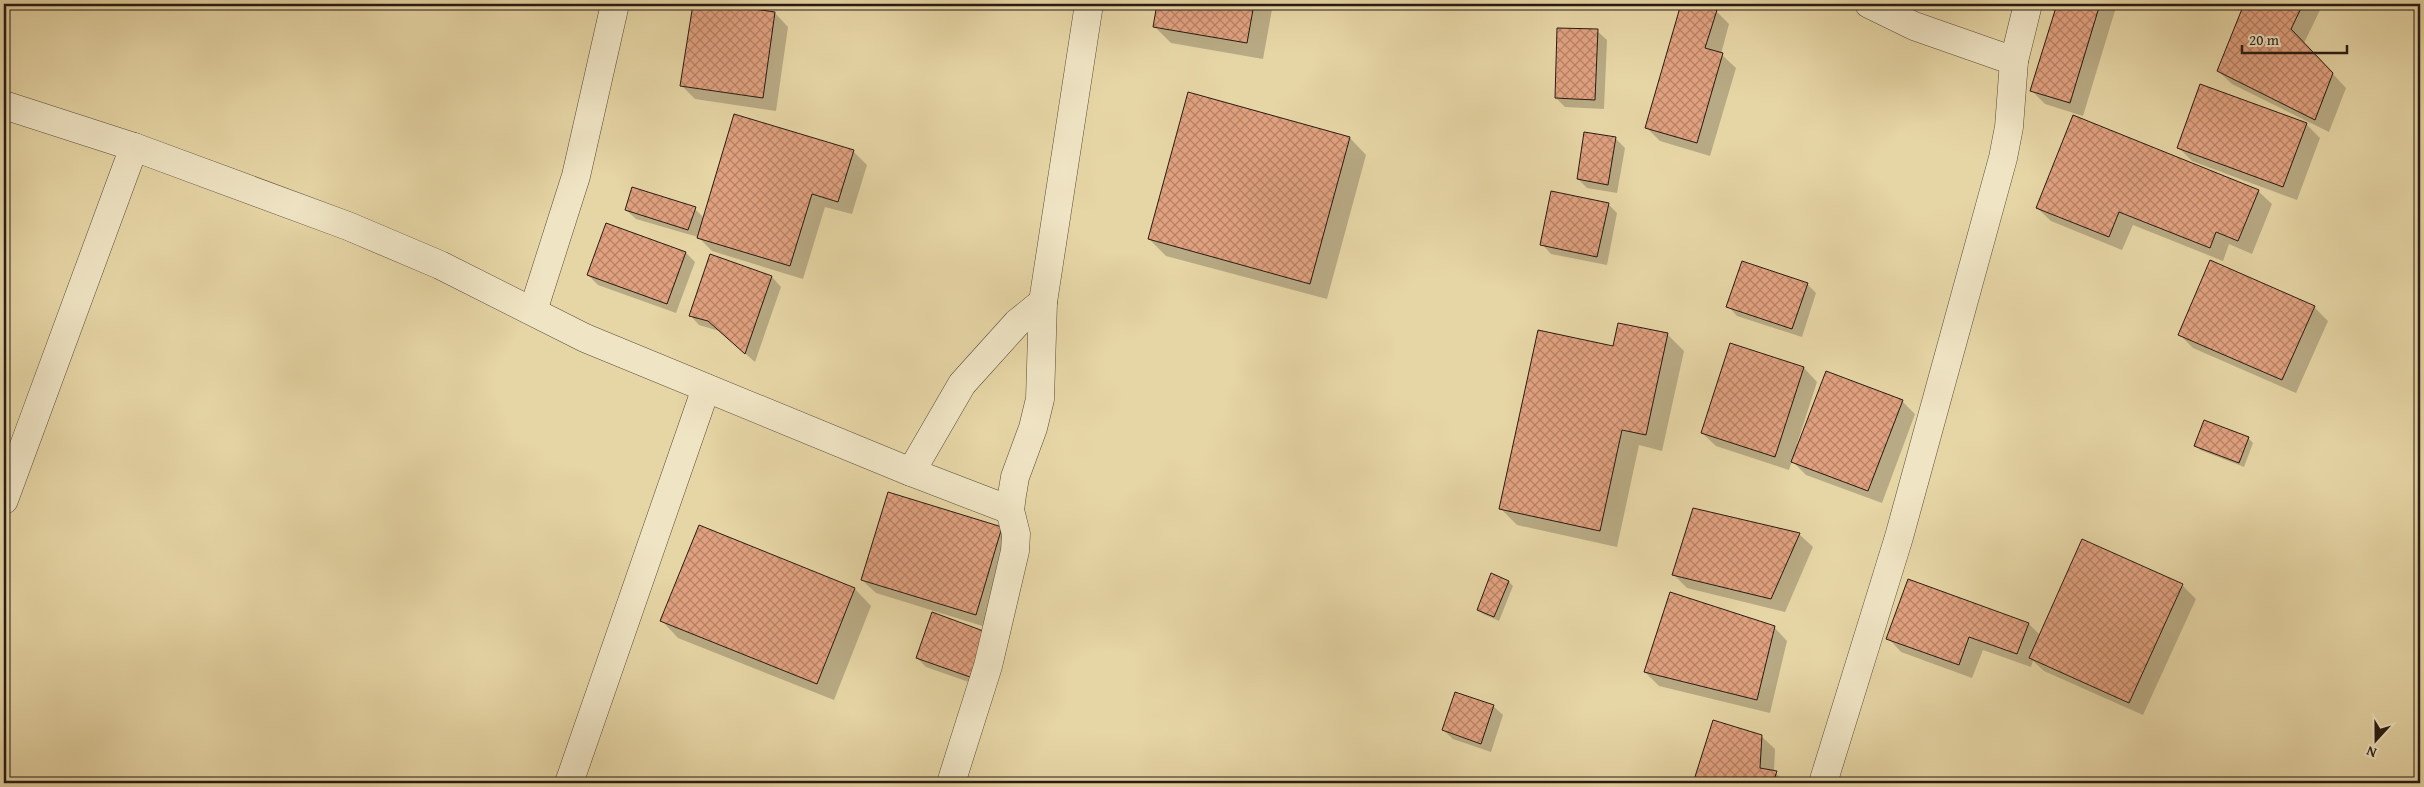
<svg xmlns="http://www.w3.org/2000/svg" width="2424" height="787" font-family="'Gentium Book Plus',serif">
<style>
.shadow{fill:#0003}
.building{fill:url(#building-cross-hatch);stroke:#281b12}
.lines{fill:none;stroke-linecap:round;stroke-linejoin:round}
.street-casing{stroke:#584a37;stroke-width:29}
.street{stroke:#efe4c4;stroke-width:28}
</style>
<defs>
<pattern id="building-cross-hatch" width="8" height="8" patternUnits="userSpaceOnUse" patternTransform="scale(1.25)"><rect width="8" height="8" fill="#e1a17f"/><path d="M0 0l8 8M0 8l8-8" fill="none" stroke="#b68267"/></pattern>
</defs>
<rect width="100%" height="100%" fill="#e6d5a5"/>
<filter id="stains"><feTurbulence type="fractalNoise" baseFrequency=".004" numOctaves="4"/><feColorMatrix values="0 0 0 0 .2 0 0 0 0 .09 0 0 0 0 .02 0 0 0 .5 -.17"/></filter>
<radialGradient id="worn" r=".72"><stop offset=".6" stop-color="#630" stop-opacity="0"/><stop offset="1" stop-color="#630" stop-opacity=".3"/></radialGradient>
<g class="shadow">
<polygon points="694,4 711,4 775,13 788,27 776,111 695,99 682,86"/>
<polygon points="851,4 870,4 869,6"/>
<polygon points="1158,4 1273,4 1263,59 1171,43 1154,26"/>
<polygon points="1682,4 1716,11 1729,24 1721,54 1736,68 1710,156 1660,141 1647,128"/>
<polygon points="2058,4 2117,4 2083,116 2045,104 2032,91"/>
<polygon points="2245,4 2317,4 2321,8 2304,43 2346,88 2329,132 2232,84 2218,71"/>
<polygon points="1597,31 1607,40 1604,109 1565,107 1556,98"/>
<polygon points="2306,124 2320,138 2297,200 2192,161 2178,147"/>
<polygon points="1350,138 1366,155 1327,299 1166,256 1149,239"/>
<polygon points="1615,138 1625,148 1617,193 1587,188 1578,179"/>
<polygon points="853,151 867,165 852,214 825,207 803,279 712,251 698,237 636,219 626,210 695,209 704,218"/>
<polygon points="2258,191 2272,204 2252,254 2229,244 2223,261 2133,225 2122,250 2051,221 2037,208"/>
<polygon points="1608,204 1617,213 1607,265 1551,254 1542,244"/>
<polygon points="686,253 695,262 676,313 598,285 588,275"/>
<polygon points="711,256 772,277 781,287 755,362 719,331 699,325 690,315"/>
<polygon points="1807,284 1816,293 1802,337 1737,316 1728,306"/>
<polygon points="2314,307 2328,321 2296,393 2193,348 2179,334"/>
<polygon points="1667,334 1684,351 1662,451 1639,445 1617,547 1517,525 1500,508 1614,348"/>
<polygon points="1731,345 1804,368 1817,382 1797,444 1902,401 1915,414 1882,503 1806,475 1792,461 1789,470 1716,446 1702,433"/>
<polygon points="2204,422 2248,438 2253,443 2244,467 2200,450 2195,445"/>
<polygon points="700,527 855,589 871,606 834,700 678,638 662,621"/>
<polygon points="1002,528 1015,541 989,628 876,593 862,580"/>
<polygon points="1799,534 1813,547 1785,612 1687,588 1674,575"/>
<polygon points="1492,575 1509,582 1513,586 1499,621 1483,614 1478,609"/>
<polygon points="1909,580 2029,624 2040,635 2182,585 2196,599 2143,715 2044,671 2033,661 2031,667 1983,650 1972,678 1901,652 1888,638"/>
<polygon points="1774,627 1787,641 1770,713 1659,686 1645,672"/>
<polygon points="986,633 980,686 926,667 917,658"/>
<polygon points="1493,706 1503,715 1491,752 1453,739 1443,730"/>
<polygon points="1713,722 1761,736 1775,749 1774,772 1787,783 1695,783"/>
</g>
<g class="building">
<polygon points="693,4 719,4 775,12 763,98 680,86"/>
<polygon points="1157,4 1254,4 1247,43 1153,27"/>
<polygon points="1681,4 1695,4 1717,10 1705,48 1723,53 1697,143 1645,128"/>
<polygon points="2057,4 2100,4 2070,103 2030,91"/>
<polygon points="2244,4 2303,4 2291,29 2333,73 2315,120 2217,71"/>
<polygon points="1557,28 1598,29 1595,100 1555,98"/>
<polygon points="2200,84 2307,123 2283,187 2177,148"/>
<polygon points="1188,92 1350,137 1310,284 1148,239"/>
<polygon points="734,114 854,150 838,202 812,194 790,266 697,238"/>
<polygon points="2073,115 2259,190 2238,241 2216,232 2210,248 2119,212 2109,237 2036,208"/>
<polygon points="1584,132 1616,137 1608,185 1577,179"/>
<polygon points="632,187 696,207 688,230 625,210"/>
<polygon points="1551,191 1609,203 1597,257 1540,245"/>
<polygon points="606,223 686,252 667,304 587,275"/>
<polygon points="710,254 772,276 745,354 708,321 689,316"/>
<polygon points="2210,260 2315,306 2282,380 2178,335"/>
<polygon points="1742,261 1808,283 1792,329 1726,307"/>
<polygon points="1618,323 1668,333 1646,435 1622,430 1600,531 1499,509 1538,330 1613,346"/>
<polygon points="1730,343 1804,367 1775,457 1701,433"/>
<polygon points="1826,371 1903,400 1868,491 1791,462"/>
<polygon points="2204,420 2249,437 2239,463 2194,446"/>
<polygon points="888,492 1002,527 976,615 861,580"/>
<polygon points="1693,508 1800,533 1771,599 1672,575"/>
<polygon points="699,525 855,588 817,684 660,621"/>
<polygon points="2082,539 2183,584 2129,703 2029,658"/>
<polygon points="1491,573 1509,581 1494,617 1477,610"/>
<polygon points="1908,579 2029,623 2017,654 1969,637 1959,665 1886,639"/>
<polygon points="1670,592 1775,626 1757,700 1644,672"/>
<polygon points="932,612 986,632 970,677 916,658"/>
<polygon points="1455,692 1494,705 1481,744 1442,730"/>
<polygon points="1713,720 1762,735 1760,768 1777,771 1773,783 1693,783"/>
</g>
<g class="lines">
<defs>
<g id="street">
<polyline points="1869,4 1914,26 2014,61"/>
<polyline points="4,105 134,147 348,226 440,265 585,338 911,472 1010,510"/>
<polyline points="533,311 576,176 615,4"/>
<polyline points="911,472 962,384 1017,323 1043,302"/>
<polyline points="4,500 134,147"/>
<polyline points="569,783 706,388"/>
<polyline points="951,783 988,666 1015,551 1016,534 1010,510 1012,495 1015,477 1033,428 1040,399 1043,302 1089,4"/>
<polyline points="1823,783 1899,537 2003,158 2009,127 2014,61 2028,4"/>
</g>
</defs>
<use href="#street" class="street-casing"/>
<use href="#street" class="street"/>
</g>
<rect width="2424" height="787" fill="none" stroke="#e6d5a5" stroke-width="20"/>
<rect x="5" y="5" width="2414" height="777" fill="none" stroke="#281b12" stroke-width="2.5"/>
<rect x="10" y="10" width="2404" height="767" fill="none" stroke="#281b12"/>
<g transform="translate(2376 740) rotate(201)" stroke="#efe4c4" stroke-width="4" paint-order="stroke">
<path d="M0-4L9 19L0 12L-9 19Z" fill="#281b12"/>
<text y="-8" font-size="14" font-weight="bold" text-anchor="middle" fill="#281b12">N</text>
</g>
<path d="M2242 45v8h105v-8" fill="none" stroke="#281b12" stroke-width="2.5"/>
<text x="2249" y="45" font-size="15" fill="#281b12" stroke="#efe4c4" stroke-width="4" paint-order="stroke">20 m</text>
<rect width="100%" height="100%" filter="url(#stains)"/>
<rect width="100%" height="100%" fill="url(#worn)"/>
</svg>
